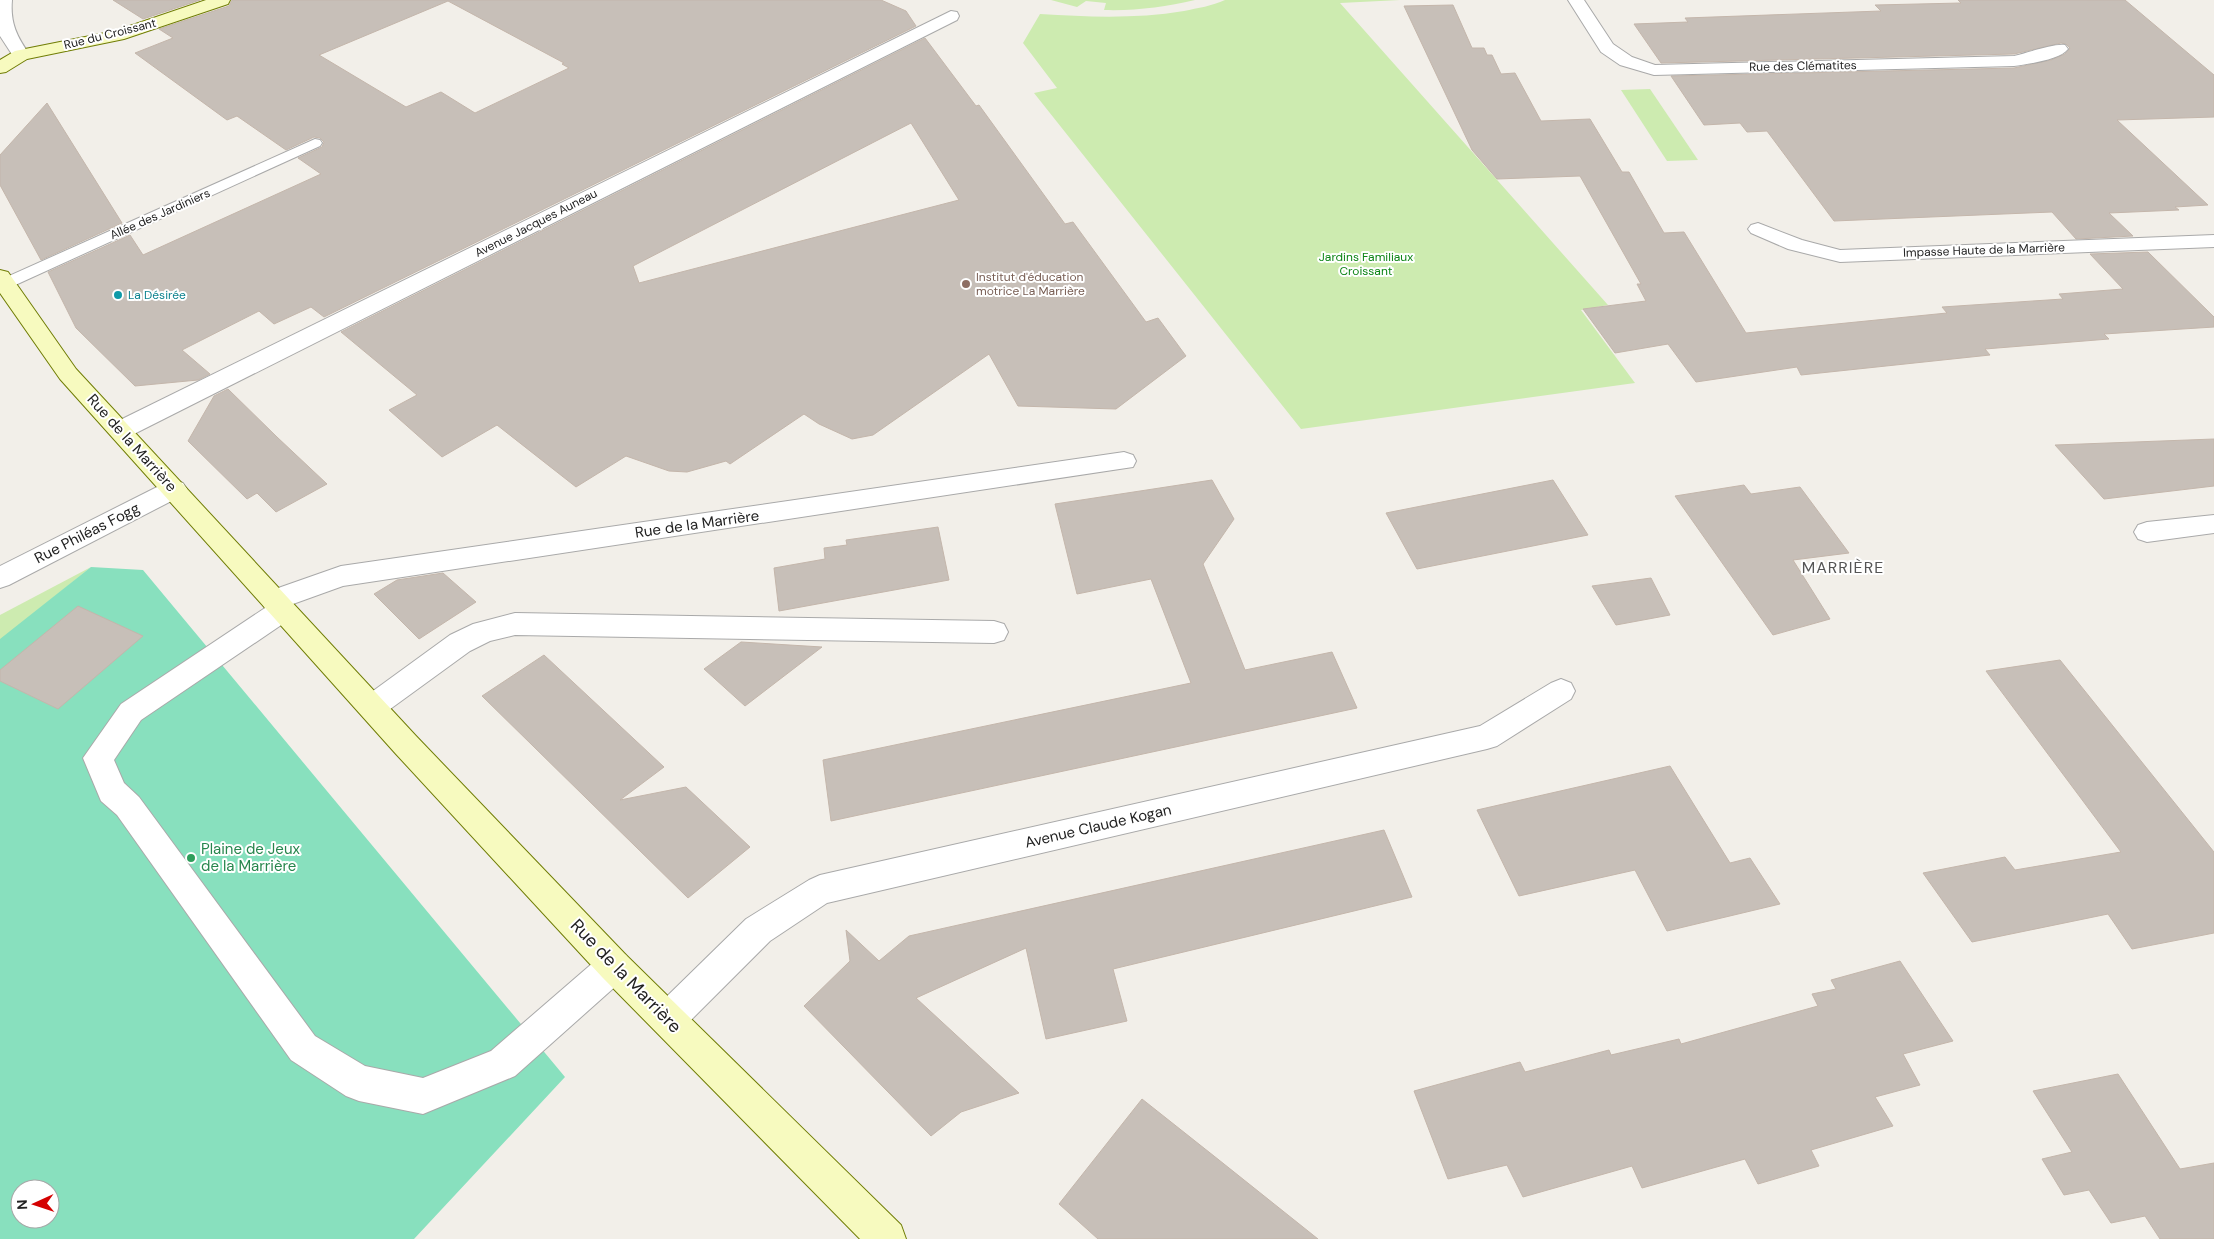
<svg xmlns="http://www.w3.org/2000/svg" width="2214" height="1239" font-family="'DM Sans',sans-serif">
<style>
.grass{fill:#cdebb0}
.pitch{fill:#88e0be;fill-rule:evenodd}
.building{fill:#c7bfb8;stroke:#c4b6ab;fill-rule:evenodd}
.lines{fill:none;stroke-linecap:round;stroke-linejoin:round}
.lane-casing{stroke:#a9a9a9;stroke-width:2}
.street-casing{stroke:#a9a9a9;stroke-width:2}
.secondary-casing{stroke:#707d05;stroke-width:2}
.lane{fill:#fff;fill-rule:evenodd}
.street{fill:#fff;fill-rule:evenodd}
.secondary{fill:#f7fabf;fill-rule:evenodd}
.education-dot{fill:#8d6e63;stroke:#fff;stroke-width:2}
.culture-dot{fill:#0f9aa8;stroke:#fff;stroke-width:2}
.leisure-dot{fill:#2e9e5b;stroke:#fff;stroke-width:2}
.labels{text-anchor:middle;stroke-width:4;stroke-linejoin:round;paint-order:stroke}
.far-street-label{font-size:12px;fill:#222;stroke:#fff}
.far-park-label{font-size:12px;fill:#0c8416;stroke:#fff}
.far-education-label{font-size:12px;fill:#785e54;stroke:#fff;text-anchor:start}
.far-culture-label{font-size:12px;fill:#0d838f;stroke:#fff;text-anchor:start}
.street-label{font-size:15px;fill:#222;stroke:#fff}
.leisure-label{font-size:15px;fill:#27864d;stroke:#fff;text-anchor:start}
.neighbourhood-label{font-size:16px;letter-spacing:1px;fill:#555;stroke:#fff}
.near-street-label{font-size:18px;fill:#222;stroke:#fff}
</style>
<rect width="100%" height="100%" fill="#f2efe9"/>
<g class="grass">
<path d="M1051,0H1195C1165,7 1135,11 1104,10L1106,3L1086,1L1077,7Z"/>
<path d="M1225,0H1400L1340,3L1608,305L1581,310L1635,383L1301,429L1034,93L1057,88L1023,43L1040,14C1089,17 1136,19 1184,11C1198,8 1212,6 1225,0Z"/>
<polygon points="1650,89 1698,160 1667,161 1621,90"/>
<polygon points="91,567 0,641 0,615"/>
</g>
<path class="pitch" d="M91,567L143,570L565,1077L414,1239H0V639ZM20,1189H50V1219H20Z"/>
<g class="building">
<polygon points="113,0 200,0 143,19"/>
<path d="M232,0H881L906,11L916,26L324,317L311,307L274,324L259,311L182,350L210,374L198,380L135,386L76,328L48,272L130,235L143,255L321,174L298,158L322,147L324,142L320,138L314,137L286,150L237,116L227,120L135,53L173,38L159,29L229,6ZM448,1L564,63L562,64L569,68L475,113L441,92L406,107L319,55Z"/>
<polygon points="1958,0 2125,0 2214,75 2214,117 2117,120 2208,205 2175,207 2179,210 2109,213 2133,236 2076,239 2052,212 1834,221 1767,131 1747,132 1740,123 1704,125 1671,76 2014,68 2051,60 2065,54 2070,48 2066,44 2061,43 2014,54 1661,63 1634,24 1688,22 1685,18 1881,11 1875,5 1961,3"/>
<polygon points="1453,5 1472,48 1484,48 1487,55 1492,55 1501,74 1515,73 1541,121 1590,119 1622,172 1629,172 1664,233 1684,232 1746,333 1947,313 1942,307 2063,299 2059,294 2123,289 2090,254 2148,252 2214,317 2214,327 2104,334 2109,339 1985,349 1990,355 1801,375 1797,367 1696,382 1668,344 1615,353 1583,309 1646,301 1637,284 1641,284 1580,176 1497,179 1472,150 1404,6"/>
<path d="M925,38L976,106L979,105L1065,224L1073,222L1146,322L1158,318L1186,356L1116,409L1018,406L989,354L873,435L852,439L819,424L804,414L730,464L726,461L687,472L669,471L626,456L576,487L497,425L442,457L389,410L417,395L341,332ZM911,123L959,200L639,283L633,266Z"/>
<polygon points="47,103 122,223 41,260 0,185 0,155"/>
<polygon points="228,389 277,437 327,484 276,512 257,493 247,499 188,441 214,396"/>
<polygon points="2214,439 2214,486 2104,499 2055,445"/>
<polygon points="1212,480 1234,519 1203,564 1245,670 1332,652 1357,708 831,821 823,760 1191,683 1151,579 1077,594 1055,504"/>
<polygon points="1553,480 1588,535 1417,569 1386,513"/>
<polygon points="1744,485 1751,494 1800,487 1849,553 1793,560 1830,619 1773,635 1675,496"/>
<polygon points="938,527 949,580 779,611 774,568 825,559 824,548 847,545 846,540"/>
<polygon points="443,573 476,602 419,639 374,594 397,580"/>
<polygon points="1651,578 1670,615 1616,625 1592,586"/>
<polygon points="78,606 143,636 58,709 0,681 0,670"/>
<polygon points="741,642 822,647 745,706 704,669"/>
<polygon points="544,655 664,767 620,800 686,787 750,847 688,898 482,696"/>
<polygon points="2060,660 2214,852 2214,933 2132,949 2108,914 1972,942 1923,873 2005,857 2015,870 2121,852 1986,671"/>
<polygon points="1670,766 1730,863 1750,858 1780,904 1667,931 1635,870 1519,896 1477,810"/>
<polygon points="1384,830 1412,897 1113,969 1127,1021 1046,1039 1026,948 916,998 1019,1093 961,1112 931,1136 804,1006 850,961 846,930 879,961 909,936"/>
<polygon points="1900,961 1953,1041 1903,1054 1920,1085 1875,1097 1893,1126 1811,1150 1819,1166 1758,1184 1745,1159 1642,1188 1632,1166 1523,1197 1507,1165 1448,1179 1414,1091 1520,1062 1525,1072 1609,1050 1611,1055 1679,1039 1681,1044 1818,1006 1812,994 1836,989 1831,980"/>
<polygon points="2118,1074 2180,1169 2214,1163 2214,1239 2160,1239 2145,1216 2111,1223 2089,1190 2064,1195 2042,1159 2072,1152 2033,1091"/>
<polygon points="1142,1099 1219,1160 1318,1239 1098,1239 1059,1204"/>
</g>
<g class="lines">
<defs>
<polygon id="lane" points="315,139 320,140 322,143 320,146 11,287 0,288 0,280"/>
<g id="street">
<path d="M0,0H12C10,23 17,37 30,55L27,59L21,60L15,59L0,36Z"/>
<path d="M1568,0H1584L1613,44L1632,57L1655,65L2014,56C2027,53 2055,43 2065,45L2068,49C2060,60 2027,64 2014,66L1654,75L1620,65L1601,52Z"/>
<polygon points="951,11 957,12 959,16 957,20 130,436 121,438 112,436 109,430 112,424"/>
<polygon points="1758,223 1802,240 1840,250 2214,235 2214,247 1840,262 1788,249 1751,233 1748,229 1751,225"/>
<polygon points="1124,452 1133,455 1136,461 1133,467 343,586 293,604 297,610 293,617 141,720 114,760 124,783 139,797 315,1036 365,1066 423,1078 491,1051 602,955 614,950 626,955 631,966 626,977 515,1076 423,1114 359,1101 346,1096 291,1060 117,815 101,801 83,758 121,704 265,608 260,600 264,593 341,566"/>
<polygon points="174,480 183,483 187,489 183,495 9,585 0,588 0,566 165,483"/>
<polygon points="2214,515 2214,533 2147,542 2138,539 2134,532 2138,525 2147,522"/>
<polygon points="515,613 994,621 1004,624 1008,632 1004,640 994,643 515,635 490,641 470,651 382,715 372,719 362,715 357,707 362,699 450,635 473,624"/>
<polygon points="1561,679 1571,683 1575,691 1571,699 1497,746 1487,749 827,903 770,941 680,1031 668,1036 656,1031 651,1019 656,1007 746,919 809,880 820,875 1480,726 1551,683"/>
</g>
<g id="secondary">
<polygon points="206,0 230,0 228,4 124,39 27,59 6,72 0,73 0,60 15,51 115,31"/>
<polygon points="0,270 8,272 76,369 416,736 626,955 901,1225 906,1239 860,1239 602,977 396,754 60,379 0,293"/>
</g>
</defs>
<use href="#lane" class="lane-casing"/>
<use href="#street" class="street-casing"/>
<use href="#secondary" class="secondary-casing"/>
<use href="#lane" class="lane"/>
<use href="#street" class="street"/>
<use href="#secondary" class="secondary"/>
</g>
<circle class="education-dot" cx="966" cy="284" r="5"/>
<circle class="culture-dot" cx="118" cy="295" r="5"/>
<circle class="leisure-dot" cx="191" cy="858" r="5"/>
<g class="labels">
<g class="far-street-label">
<text transform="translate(110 34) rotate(-14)" y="4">Rue du Croissant</text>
<text transform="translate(1803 66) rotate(-1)" y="4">Rue des Clématites</text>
<text transform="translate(160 214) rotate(-24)" y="4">Allée des Jardiniers</text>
<text transform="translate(536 223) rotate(-27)" y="4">Avenue Jacques Auneau</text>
<text transform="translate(1984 250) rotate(-2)" y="4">Impasse Haute de la Marrière</text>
</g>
<g class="far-park-label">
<text x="1366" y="261">Jardins Familiaux<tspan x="1366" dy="14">Croissant</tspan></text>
</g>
<g class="far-education-label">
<text x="976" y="281">Institut d'éducation<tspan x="976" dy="14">motrice La Marrière</tspan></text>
</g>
<g class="far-culture-label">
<text x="128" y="299">La Désirée</text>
</g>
<g class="street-label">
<text transform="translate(132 443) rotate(48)" y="5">Rue de la Marrière</text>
<text transform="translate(697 524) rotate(-8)" y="5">Rue de la Marrière</text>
<text transform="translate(87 533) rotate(-27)" y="5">Rue Philéas Fogg</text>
<text transform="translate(1098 826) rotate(-13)" y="5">Avenue Claude Kogan</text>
</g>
<g class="leisure-label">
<text x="201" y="854">Plaine de Jeux<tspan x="201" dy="17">de la Marrière</tspan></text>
</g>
<g class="neighbourhood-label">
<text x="1843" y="573">MARRIÈRE</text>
</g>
<g class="near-street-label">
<text transform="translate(626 976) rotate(46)" y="6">Rue de la Marrière</text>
</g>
</g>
<g transform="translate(35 1204) rotate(267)"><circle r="24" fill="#ffffff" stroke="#a7a7a7"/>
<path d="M0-4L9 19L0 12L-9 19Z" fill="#d40000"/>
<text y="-8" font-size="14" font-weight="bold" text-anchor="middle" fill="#222222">N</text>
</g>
</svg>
